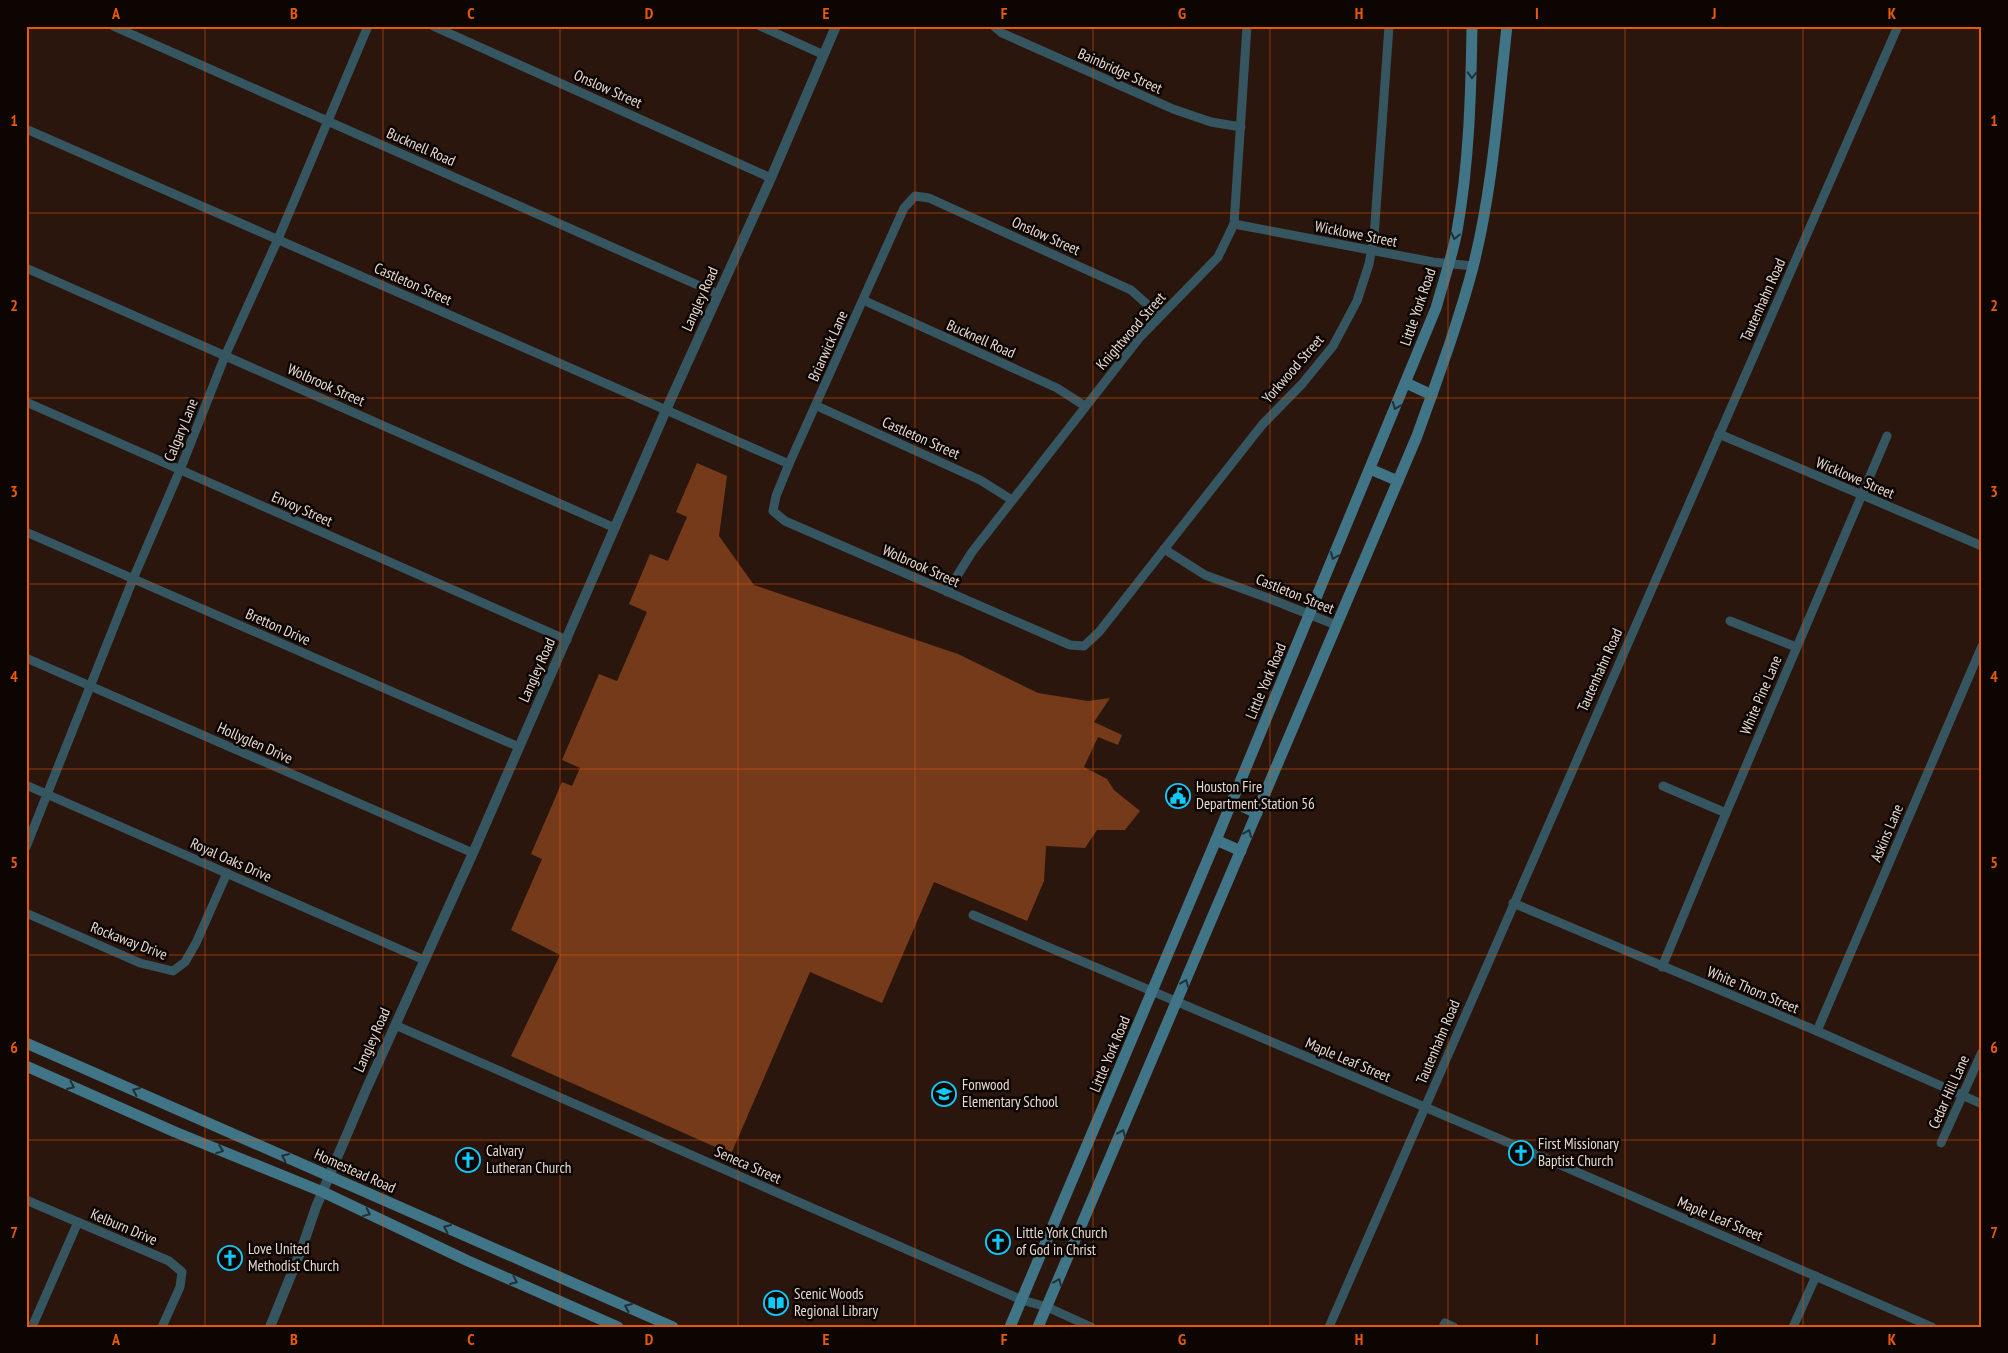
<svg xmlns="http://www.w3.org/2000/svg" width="2008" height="1353" font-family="'PT Sans Narrow',sans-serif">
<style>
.forest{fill:#743a1a}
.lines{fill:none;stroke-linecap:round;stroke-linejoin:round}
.minor{stroke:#355560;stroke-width:9}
.tertiary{stroke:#355560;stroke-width:10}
.secondary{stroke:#407487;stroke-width:11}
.oneway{stroke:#213137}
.grid{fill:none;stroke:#e8590c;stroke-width:1;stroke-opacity:0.55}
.labels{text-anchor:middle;stroke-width:5;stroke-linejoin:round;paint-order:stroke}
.street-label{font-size:15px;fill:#e7d9d2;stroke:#0c0502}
.poi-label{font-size:15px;fill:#e7d9d2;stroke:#0c0502;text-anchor:start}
.neatline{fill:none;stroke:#e8590c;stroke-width:2}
.grid-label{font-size:16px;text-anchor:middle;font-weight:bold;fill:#e8590c}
</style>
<rect width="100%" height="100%" fill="#2a160c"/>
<polygon class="forest" points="697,463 727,476 719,536 754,585 958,654 1038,693 1088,701 1110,698 1094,722 1122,735 1118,745 1098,737 1084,767 1107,779 1114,790 1140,811 1125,830 1097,830 1085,848 1046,846 1044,881 1027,921 934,882 882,1003 810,972 731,1154 511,1056 560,955 511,930 542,859 531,854 562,782 572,786 580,768 562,760 599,674 617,681 647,612 629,604 650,554 668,561 687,517 676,512"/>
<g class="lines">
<g class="minor">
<polyline points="113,26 718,294"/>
<polyline points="433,26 771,178"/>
<polyline points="760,26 824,55"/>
<polyline points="994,26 1002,33 1173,109 1211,122 1241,127"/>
<polyline points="26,129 789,464"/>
<polyline points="1234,224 1433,262 1473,266"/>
<polyline points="26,268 615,528"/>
<polyline points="863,300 1057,388 1085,406"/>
<polyline points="1159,315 1131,290 929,198 915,196 904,208 789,464 776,496 773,511 785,521 1070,645 1084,646 1099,632 1262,425 1302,384 1333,346 1357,301 1369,264 1374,237 1389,26"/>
<polyline points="26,402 567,640"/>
<polyline points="817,406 980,480 1012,500"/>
<polyline points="1719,434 1982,546"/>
<polyline points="26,532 519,747"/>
<polyline points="1164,549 1205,575 1268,598 1336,625"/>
<polyline points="947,592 972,552 1140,337 1218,257 1234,224 1247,26"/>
<polyline points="1730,621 1796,647"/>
<polyline points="26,658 473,853"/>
<polyline points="26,785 424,960"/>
<polyline points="1663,786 1726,813"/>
<polyline points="26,847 133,579 180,470 225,356 278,239 368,26"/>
<polyline points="1513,903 1817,1031 1982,1104"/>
<polyline points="26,913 140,963 173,971 185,962 196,943 227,873"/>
<polyline points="973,915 1547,1159 1932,1327"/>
<polyline points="1662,967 1726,813 1887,436"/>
<polyline points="395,1025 1022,1300 1047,1307 1091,1327"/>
<polyline points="1817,1031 1982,646"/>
<polyline points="1941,1143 1982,1052"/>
<polyline points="26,1200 169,1261 182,1272 180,1287 162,1327"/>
<polyline points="32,1327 78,1222"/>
<polyline points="1329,1327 1898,26"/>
<polyline points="1443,1327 1445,1323 1454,1327"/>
<polyline points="1793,1327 1816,1276"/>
</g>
<polyline class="tertiary" points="270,1327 302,1248 316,1207 365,1092 473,853 666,410 771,178 836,26"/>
<g class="secondary">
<polyline points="1406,383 1432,395"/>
<polyline points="1370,469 1398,481"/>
<polyline points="1232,802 1257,813"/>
<polyline points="1216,840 1241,851"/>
<polyline points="26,1043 673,1327"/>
<polyline points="26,1066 175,1132 323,1192 468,1261 618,1327"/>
<path d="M1010,1327L1216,840L1436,308C1443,283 1452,257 1457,231C1469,164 1471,95 1472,26"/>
<path d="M1038,1327L1417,436C1437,380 1458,324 1473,267C1493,188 1498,106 1507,26"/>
</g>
</g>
<defs><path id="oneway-chevron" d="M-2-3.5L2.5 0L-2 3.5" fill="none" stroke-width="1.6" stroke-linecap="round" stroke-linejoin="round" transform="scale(1.25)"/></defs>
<g class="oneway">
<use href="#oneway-chevron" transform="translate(1472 75) rotate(91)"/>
<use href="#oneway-chevron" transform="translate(1455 236) rotate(103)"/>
<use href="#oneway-chevron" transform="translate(1396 406) rotate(112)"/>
<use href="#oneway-chevron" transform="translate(1334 556) rotate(113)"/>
<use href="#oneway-chevron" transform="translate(1248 833) rotate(-67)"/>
<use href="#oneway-chevron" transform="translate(1185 983) rotate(-67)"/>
<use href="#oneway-chevron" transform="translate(71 1086) rotate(24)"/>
<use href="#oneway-chevron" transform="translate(136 1091) rotate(-156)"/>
<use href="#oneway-chevron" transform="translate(1122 1133) rotate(-67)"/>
<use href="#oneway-chevron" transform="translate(220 1150) rotate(21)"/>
<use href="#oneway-chevron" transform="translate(285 1157) rotate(-156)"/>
<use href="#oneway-chevron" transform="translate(367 1213) rotate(25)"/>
<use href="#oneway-chevron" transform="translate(447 1228) rotate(-156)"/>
<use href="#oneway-chevron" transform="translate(514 1281) rotate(24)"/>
<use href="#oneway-chevron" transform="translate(1058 1282) rotate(-67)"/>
<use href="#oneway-chevron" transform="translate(628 1307) rotate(-156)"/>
</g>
<path class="grid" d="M205,26V1327M383,26V1327M560,26V1327M738,26V1327M915,26V1327M1093,26V1327M1270,26V1327M1448,26V1327M1625,26V1327M1803,26V1327M26,213H1982M26,398H1982M26,584H1982M26,769H1982M26,955H1982M26,1140H1982"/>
<defs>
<symbol id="civic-ring" viewBox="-11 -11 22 22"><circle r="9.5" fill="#0c0502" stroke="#0fcafa" stroke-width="1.5"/><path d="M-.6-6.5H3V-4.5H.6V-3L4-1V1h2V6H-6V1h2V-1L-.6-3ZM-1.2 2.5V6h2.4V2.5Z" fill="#0fcafa"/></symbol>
<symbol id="school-ring" viewBox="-11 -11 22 22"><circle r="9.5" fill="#0c0502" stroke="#0fcafa" stroke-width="1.5"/><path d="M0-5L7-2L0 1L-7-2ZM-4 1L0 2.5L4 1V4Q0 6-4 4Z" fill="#0fcafa"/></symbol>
<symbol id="church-ring" viewBox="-11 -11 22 22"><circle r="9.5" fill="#0c0502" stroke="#0fcafa" stroke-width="1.5"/><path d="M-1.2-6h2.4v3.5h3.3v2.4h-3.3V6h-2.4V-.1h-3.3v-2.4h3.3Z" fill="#0fcafa"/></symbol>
<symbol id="library-ring" viewBox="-11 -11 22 22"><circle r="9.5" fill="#0c0502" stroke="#0fcafa" stroke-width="1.5"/><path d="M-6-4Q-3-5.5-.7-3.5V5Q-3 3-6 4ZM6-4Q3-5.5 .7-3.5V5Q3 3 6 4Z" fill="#0fcafa"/></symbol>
</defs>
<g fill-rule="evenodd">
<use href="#civic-ring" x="1164" y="782" width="28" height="28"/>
<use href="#school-ring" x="930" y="1080" width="28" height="28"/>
<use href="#church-ring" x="1507" y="1139" width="28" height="28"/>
<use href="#church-ring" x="454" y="1146" width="28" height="28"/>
<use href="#church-ring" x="984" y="1228" width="28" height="28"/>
<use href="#church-ring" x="216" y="1244" width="28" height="28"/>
<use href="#library-ring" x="762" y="1289" width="28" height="28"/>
</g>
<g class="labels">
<g class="street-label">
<text transform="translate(1120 71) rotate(24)" y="5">Bainbridge Street</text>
<text transform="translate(608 89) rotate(24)" y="5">Onslow Street</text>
<text transform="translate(421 147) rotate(24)" y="5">Bucknell Road</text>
<text transform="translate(1356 234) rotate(11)" y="5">Wicklowe Street</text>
<text transform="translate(1046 236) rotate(24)" y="5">Onslow Street</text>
<text transform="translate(413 284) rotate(24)" y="5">Castleton Street</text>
<text transform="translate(700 299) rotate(-66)" y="5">Langley Road</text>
<text transform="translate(1763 300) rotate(-66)" y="5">Tautenhahn Road</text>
<text transform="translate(1418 307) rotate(-71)" y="5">Little York Road</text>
<text transform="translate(1131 331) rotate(-49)" y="5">Knightwood Street</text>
<text transform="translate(981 339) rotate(24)" y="5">Bucknell Road</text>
<text transform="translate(828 346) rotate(-66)" y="5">Briarwick Lane</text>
<text transform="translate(1293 369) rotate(-49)" y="5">Yorkwood Street</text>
<text transform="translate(326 385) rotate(24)" y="5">Wolbrook Street</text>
<text transform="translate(181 430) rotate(-68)" y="5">Calgary Lane</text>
<text transform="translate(921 438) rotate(24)" y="5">Castleton Street</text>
<text transform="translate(1855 478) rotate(23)" y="5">Wicklowe Street</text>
<text transform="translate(302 509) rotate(24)" y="5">Envoy Street</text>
<text transform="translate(921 566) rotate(24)" y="5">Wolbrook Street</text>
<text transform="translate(1295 594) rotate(22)" y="5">Castleton Street</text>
<text transform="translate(278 627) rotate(24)" y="5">Bretton Drive</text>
<text transform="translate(537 670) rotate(-66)" y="5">Langley Road</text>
<text transform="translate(1600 670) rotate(-66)" y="5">Tautenhahn Road</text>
<text transform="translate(1266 681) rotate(-67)" y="5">Little York Road</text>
<text transform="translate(1761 695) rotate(-67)" y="5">White Pine Lane</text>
<text transform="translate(255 743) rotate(24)" y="5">Hollyglen Drive</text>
<text transform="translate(1887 833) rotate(-67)" y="5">Askins Lane</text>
<text transform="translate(231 860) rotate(24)" y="5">Royal Oaks Drive</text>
<text transform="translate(129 941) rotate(21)" y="5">Rockaway Drive</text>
<text transform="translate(1753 990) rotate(23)" y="5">White Thorn Street</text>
<text transform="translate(372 1040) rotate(-66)" y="5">Langley Road</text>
<text transform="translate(1438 1042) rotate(-67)" y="5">Tautenhahn Road</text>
<text transform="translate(1110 1054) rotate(-67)" y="5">Little York Road</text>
<text transform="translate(1348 1060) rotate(23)" y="5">Maple Leaf Street</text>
<text transform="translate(1949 1092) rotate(-66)" y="5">Cedar Hill Lane</text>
<text transform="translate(748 1165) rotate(24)" y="5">Seneca Street</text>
<text transform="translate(355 1171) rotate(24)" y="5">Homestead Road</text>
<text transform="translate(1720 1219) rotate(23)" y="5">Maple Leaf Street</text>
<text transform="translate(124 1227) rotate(23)" y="5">Kelburn Drive</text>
</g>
<g class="poi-label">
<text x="1196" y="792">Houston Fire<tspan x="1196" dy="17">Department Station 56</tspan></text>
<text x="962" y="1090">Fonwood<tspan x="962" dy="17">Elementary School</tspan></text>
<text x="1538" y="1149">First Missionary<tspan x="1538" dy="17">Baptist Church</tspan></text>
<text x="486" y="1156">Calvary<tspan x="486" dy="17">Lutheran Church</tspan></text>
<text x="1016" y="1238">Little York Church<tspan x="1016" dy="17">of God in Christ</tspan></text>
<text x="248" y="1254">Love United<tspan x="248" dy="17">Methodist Church</tspan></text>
<text x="794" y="1299">Scenic Woods<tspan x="794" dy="17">Regional Library</tspan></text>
</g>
</g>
<rect width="2008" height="1353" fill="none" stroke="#0c0502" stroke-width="55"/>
<rect x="28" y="28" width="1952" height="1298" class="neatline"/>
<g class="grid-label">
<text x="116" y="19">A</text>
<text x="294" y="19">B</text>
<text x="471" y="19">C</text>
<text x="649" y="19">D</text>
<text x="826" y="19">E</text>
<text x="1004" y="19">F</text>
<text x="1182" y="19">G</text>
<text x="1359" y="19">H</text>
<text x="1537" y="19">I</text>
<text x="1714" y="19">J</text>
<text x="1892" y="19">K</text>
<text x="14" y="126">1</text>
<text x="1994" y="126">1</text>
<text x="14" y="311">2</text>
<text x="1994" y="311">2</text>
<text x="14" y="497">3</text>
<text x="1994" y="497">3</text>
<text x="14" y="682">4</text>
<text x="1994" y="682">4</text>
<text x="14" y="868">5</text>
<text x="1994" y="868">5</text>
<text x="14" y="1053">6</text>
<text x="1994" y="1053">6</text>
<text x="14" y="1238">7</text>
<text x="1994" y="1238">7</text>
<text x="116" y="1345">A</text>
<text x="294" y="1345">B</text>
<text x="471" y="1345">C</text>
<text x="649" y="1345">D</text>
<text x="826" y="1345">E</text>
<text x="1004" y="1345">F</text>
<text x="1182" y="1345">G</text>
<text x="1359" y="1345">H</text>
<text x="1537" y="1345">I</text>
<text x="1714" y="1345">J</text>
<text x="1892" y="1345">K</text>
</g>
</svg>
